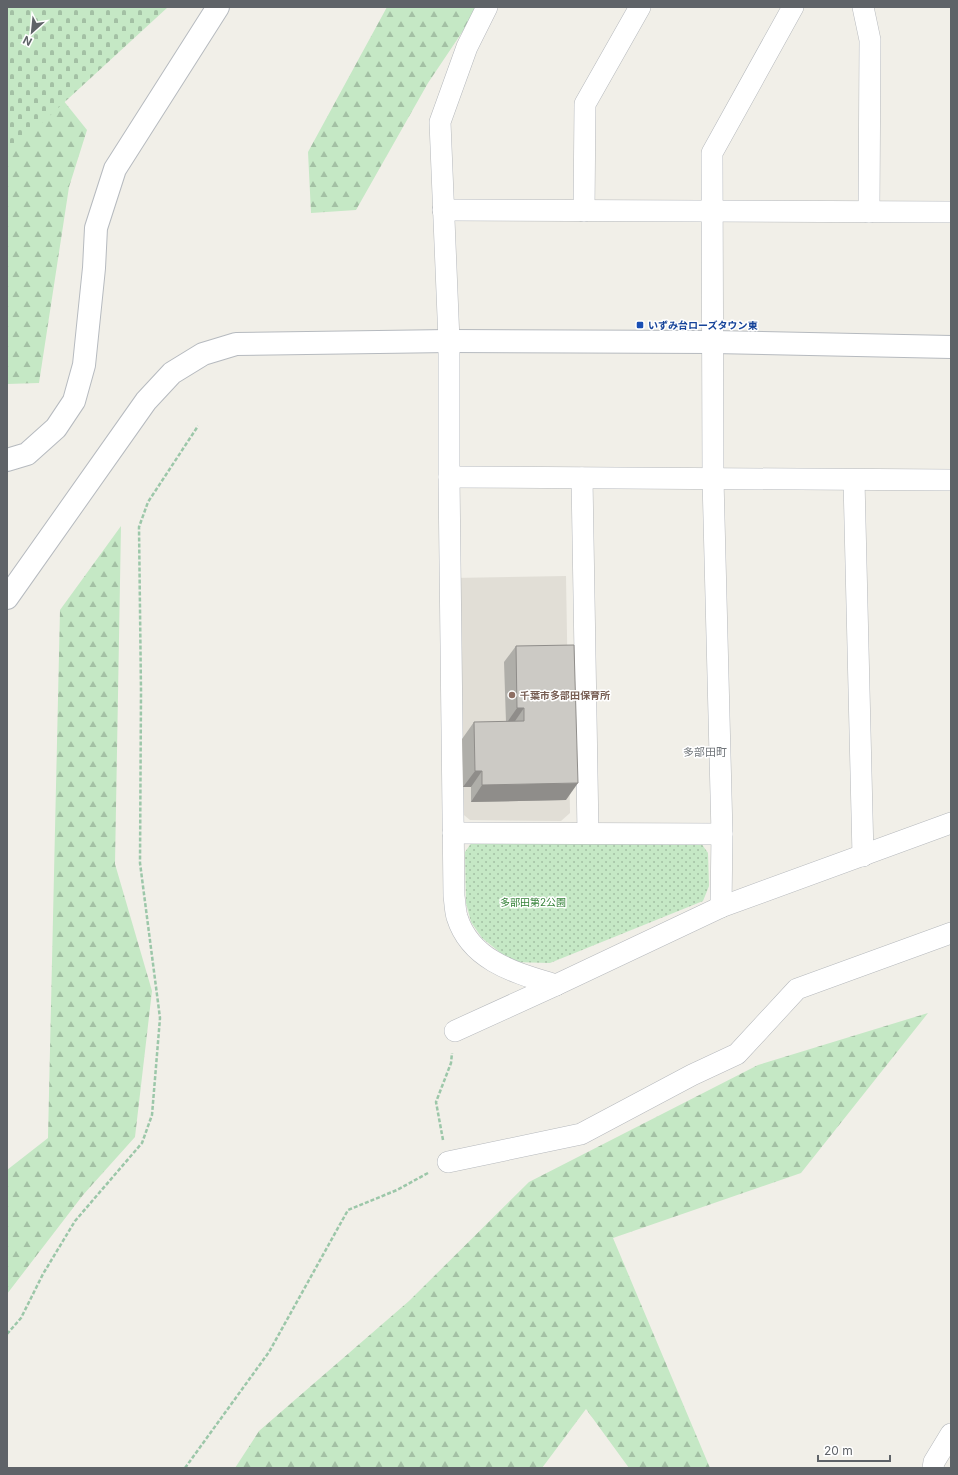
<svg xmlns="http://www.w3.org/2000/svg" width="958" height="1475" font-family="Inter,'Noto Sans JP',sans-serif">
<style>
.education{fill:#e1ded6}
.green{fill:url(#green-dots)}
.forest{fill:url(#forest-firs)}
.cemetery{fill:url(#cemetery-stones)}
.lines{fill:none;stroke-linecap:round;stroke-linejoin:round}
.street-casing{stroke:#b5b8bc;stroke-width:22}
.secondary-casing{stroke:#b6babf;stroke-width:24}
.path{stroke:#9cc7a9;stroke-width:2.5;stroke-dasharray:4 2;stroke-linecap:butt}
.street{stroke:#fff;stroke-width:21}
.secondary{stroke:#fff;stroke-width:22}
.wall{fill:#afaea9}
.shaded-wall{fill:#8f8d8a}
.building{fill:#cccac5;stroke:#8f8d8a}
.transit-dot{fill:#1a4fb4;stroke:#fff;stroke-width:1.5}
.education-dot{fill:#8d6e63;stroke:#fff;stroke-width:1.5}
.labels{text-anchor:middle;stroke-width:3;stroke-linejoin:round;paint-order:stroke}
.transit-label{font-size:10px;font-weight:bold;fill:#164399;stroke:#fff;text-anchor:start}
.education-label{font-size:10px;font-weight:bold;fill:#785e54;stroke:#fff;text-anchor:start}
.park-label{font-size:10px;fill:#348238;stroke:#fff}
.neighbourhood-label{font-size:11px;fill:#70757a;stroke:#fff}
</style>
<defs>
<pattern id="green-dots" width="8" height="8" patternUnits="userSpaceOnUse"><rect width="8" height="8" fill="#c5e8c5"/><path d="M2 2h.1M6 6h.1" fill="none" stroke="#a3c0a4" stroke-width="1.8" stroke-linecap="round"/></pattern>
<pattern id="forest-firs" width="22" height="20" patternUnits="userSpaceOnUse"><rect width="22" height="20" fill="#c5e8c5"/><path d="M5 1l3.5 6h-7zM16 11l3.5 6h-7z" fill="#a3c0a4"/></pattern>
<pattern id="cemetery-stones" width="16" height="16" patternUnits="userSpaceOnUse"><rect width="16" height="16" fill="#c5e8c5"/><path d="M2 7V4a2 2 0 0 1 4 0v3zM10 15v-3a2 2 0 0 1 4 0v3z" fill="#a3c0a4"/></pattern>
</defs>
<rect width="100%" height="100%" fill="#f1efe8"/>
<polygon class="education" points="566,576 570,813 561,821 470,820 459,811 452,578"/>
<polygon class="green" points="472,842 701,843 708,853 709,886 703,901 550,963 512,962 482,938 471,922 466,903 465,852"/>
<g class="forest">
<polygon points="387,7 479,7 428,83 356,210 311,213 308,152"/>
<polygon points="7,30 87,130 69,187 39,383 7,384"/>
<polygon points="121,526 115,864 152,991 135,1137 83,1195 7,1294 7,1170 48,1138 60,610"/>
<polygon points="928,1013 801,1173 613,1238 710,1468 629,1468 586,1409 542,1468 235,1468 259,1431 409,1301 529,1182 758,1065"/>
</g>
<polygon class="cemetery" points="7,7 168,7 7,155"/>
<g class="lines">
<defs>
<g id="street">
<path d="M487,7L467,47L440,122L449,341V477L454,896C455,902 455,910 457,917C471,962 517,973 556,985"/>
<polyline points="863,7 870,40 869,212"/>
<polyline points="443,210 951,212"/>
<polyline points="584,211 585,104 640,7"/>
<polyline points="449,477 951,480"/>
<polyline points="582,478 588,833"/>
<polyline points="854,480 863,856"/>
<polyline points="453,833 722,834"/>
<polyline points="721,907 722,834 713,479 712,153 793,7"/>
<polyline points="455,1031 556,985 721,907 951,823"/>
<polyline points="448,1162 581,1134 692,1075 737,1054 797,989 951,933"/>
<polyline points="933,1468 934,1462 951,1434"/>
</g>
<g id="secondary">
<polyline points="7,460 27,454 56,428 74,401 84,365 94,268 96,228 115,169 218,7"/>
<polyline points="7,598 146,401 172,373 203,354 236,344 449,341 713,342 951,347"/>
</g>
</defs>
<use href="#street" class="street-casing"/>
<use href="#secondary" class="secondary-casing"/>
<g class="path">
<polyline points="443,1140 436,1102 451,1063 452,1053"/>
<polyline points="7,1334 21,1318 43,1274 75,1221 142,1143 152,1115 160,1018 140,863 141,692 139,527 148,502 198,426"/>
<polyline points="185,1468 269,1352 348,1210 397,1190 428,1173"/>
</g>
<use href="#street" class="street"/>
<use href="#secondary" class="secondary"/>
</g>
<polygon class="wall" points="516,646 566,800 471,802 471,787 463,787 462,739 474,722 506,722 504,662"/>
<g class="shaded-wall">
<polygon points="517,708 524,708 513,724 506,724"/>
<polygon points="475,771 482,771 471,787 463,787"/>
<polygon points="578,783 566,800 471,802 482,785"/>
</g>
<polygon class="building" points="574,645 578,783 482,785 482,771 475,771 474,722 524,721 524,708 517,708 516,646"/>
<rect class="transit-dot" x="636" y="321" width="8" height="8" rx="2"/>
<circle class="education-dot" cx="512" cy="695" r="4"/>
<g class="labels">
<g class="transit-label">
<text x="648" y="329">いずみ台ローズタウン東</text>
</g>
<g class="education-label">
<text x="520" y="699">千葉市多部田保育所</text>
</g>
<g class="park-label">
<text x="533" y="906">多部田第2公園</text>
</g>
<g class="neighbourhood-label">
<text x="705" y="756">多部田町</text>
</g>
</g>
<rect width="958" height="1475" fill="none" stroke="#5f6368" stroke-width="16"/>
<g transform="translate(32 32) rotate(207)" stroke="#ffffff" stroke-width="3" paint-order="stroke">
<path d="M0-3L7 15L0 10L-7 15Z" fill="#5f6368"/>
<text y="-6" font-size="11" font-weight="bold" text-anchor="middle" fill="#5f6368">N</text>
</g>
<path d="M818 1455v6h72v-6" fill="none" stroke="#5f6368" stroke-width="2"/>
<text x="824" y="1455" font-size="12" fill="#5f6368" stroke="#ffffff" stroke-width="3" paint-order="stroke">20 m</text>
</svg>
